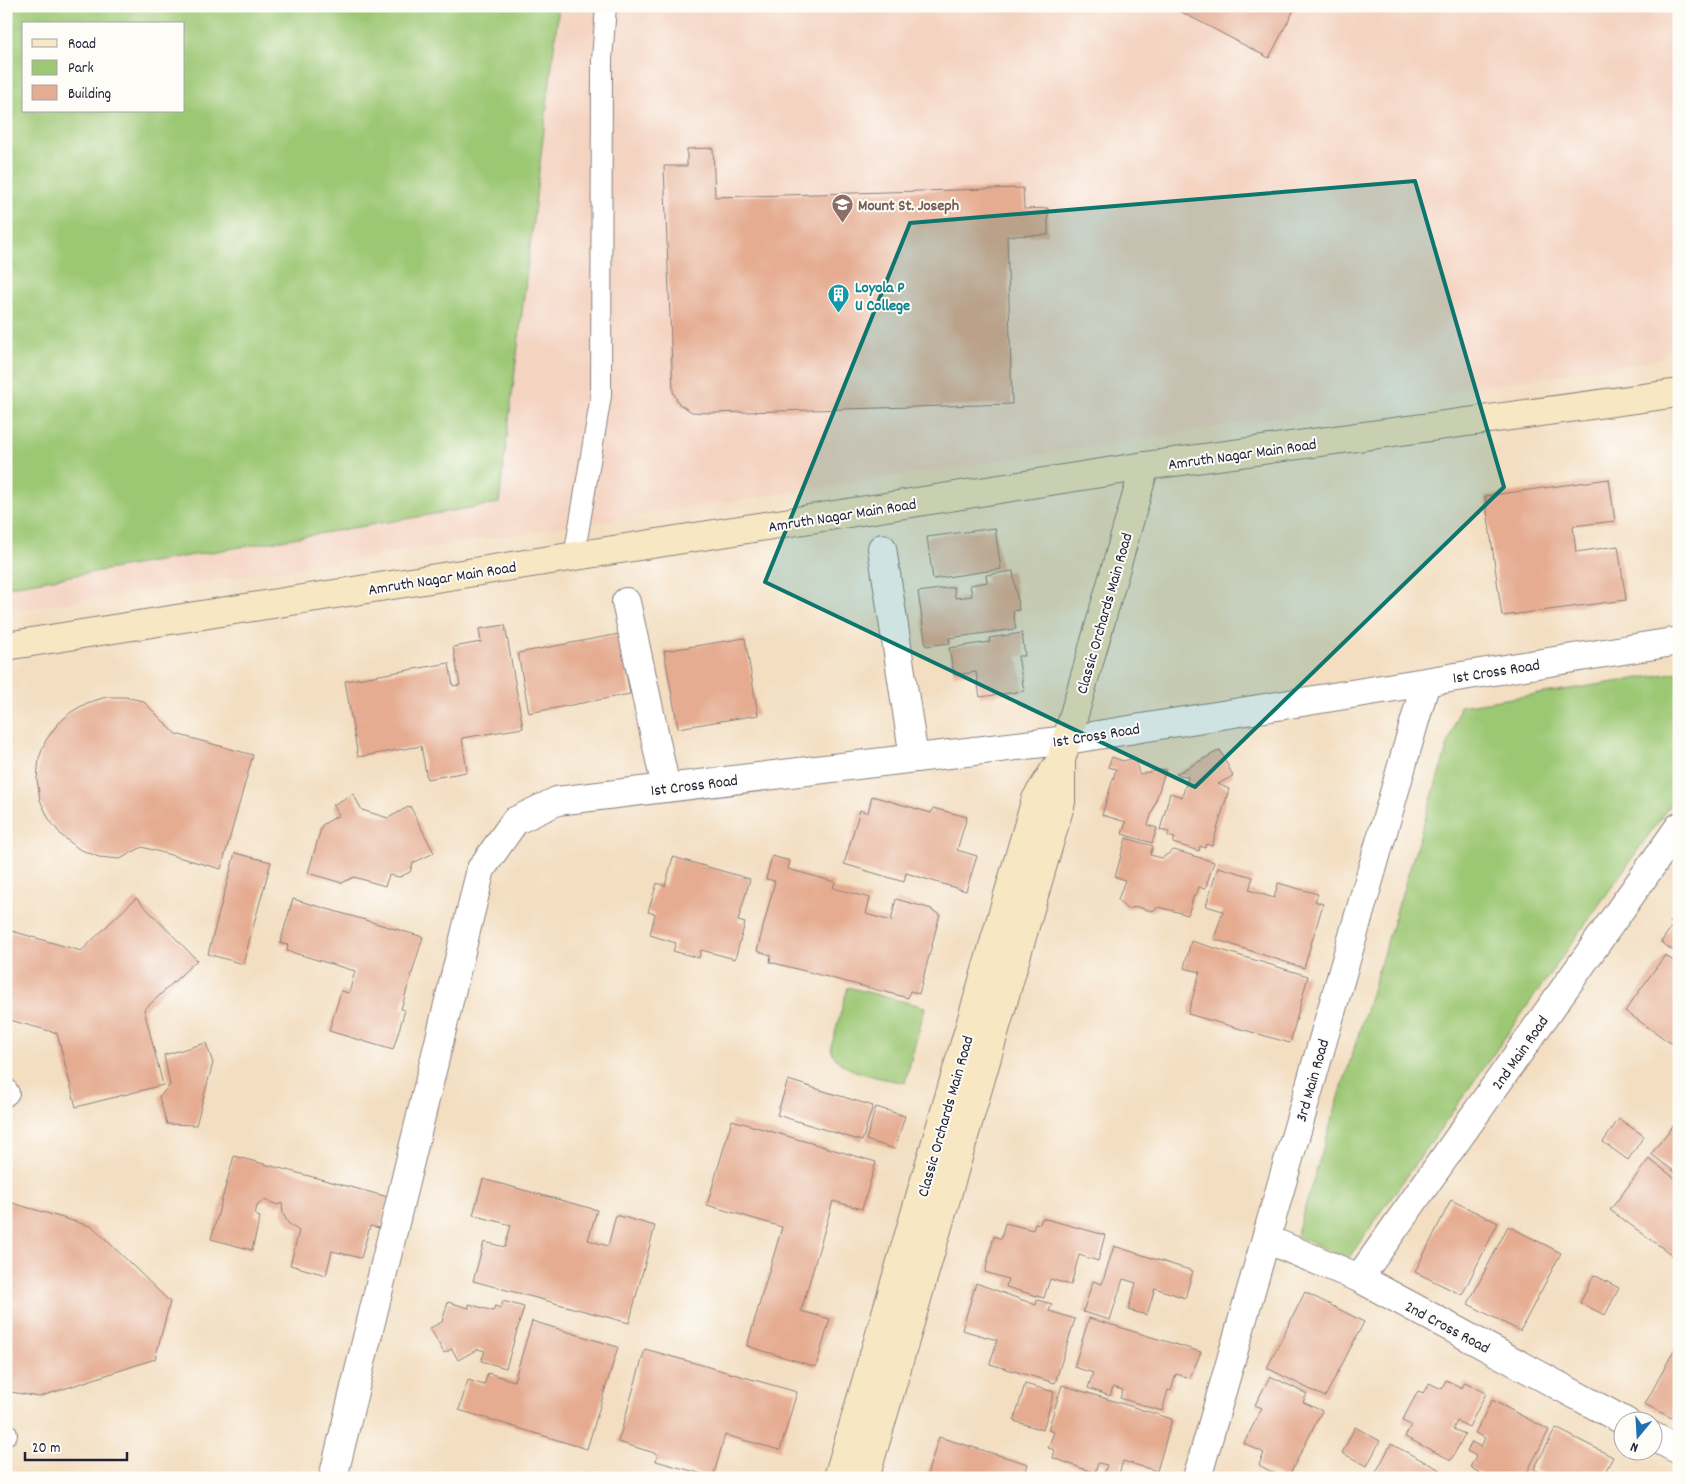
<svg xmlns="http://www.w3.org/2000/svg" width="1685" height="1484" font-family="Dekko,sans-serif">
<style>
.built{fill:#f4d3c1;fill-rule:evenodd}
.green{fill:#9cc773;stroke:#5f7457;fill-rule:evenodd}
.building{fill:#e5ac91}
.lines{fill:none;stroke-linecap:round;stroke-linejoin:round}
.lane-casing{stroke:#8a807e;stroke-width:22}
.street-casing{stroke:#8a807e;stroke-width:30}
.secondary-casing{stroke:#8a807e;stroke-width:30}
.lane{stroke:#fff;stroke-width:20}
.street{stroke:#fff;stroke-width:28}
.secondary{stroke:#f8e7c3;stroke-width:28}
.marked{fill:#0f766e;fill-opacity:0.2;stroke:#0f766e;stroke-width:4;stroke-linejoin:round}
.labels{text-anchor:middle;stroke-width:4;stroke-linejoin:round;paint-order:stroke}
.education-label{font-size:16px;font-weight:bold;fill:#785e54;stroke:#fdfcf7;text-anchor:start}
.culture-label{font-size:16px;font-weight:bold;fill:#0d838f;stroke:#fdfcf7;text-anchor:start}
.street-label{font-size:16px;fill:#22223b;stroke:#fdfcf7}
</style>
<rect width="100%" height="100%" fill="#fdfcf7"/>
<filter id="ink" filterUnits="userSpaceOnUse"><feTurbulence type="fractalNoise" baseFrequency=".02" numOctaves="2"/><feDisplacementMap in="SourceGraphic" scale="10" xChannelSelector="R" yChannelSelector="G"/><feConvolveMatrix kernelMatrix="1 2 1 2 8 2 1 2 1" color-interpolation-filters="sRGB"/></filter>
<filter id="wash" filterUnits="userSpaceOnUse"><feTurbulence type="fractalNoise" baseFrequency=".0096" numOctaves="4" result="noise"/><feDisplacementMap in="SourceGraphic" scale="20" xChannelSelector="R" yChannelSelector="G"/><feGaussianBlur stdDeviation="1.12" result="paint"/><feColorMatrix in="noise" values="0 0 0 0 0 0 0 0 0 0 0 0 0 0 0 0 0 1.4 0 .05"/><feComposite in="paint" operator="in"/></filter>
<g filter="url(#wash)">
<rect width="100%" height="100%" fill="#f3dec1"/>
<path class="built" d="M6,6H1679V334L1662,359L6,612ZM24,24H184V111H24Z"/>
<g class="green">
<path d="M6,6H559L499,503L6,587ZM24,24H184V111H24Z"/>
<polygon points="1679,672 1679,792 1348,1259 1296,1236 1460,706"/>
<path d="M848,987L925,1007L905,1083C883,1078 833,1073 831,1047Z"/>
</g>
<g id="blocks">
<g class="building">
<polygon points="1170,6 1296,6 1269,58"/>
<polygon points="713,148 715,197 1023,188 1024,209 1048,208 1048,235 1007,236 1012,404 712,413 692,412 679,404 673,392 664,166 687,166 687,149"/>
<polygon points="1609,479 1615,521 1573,526 1576,552 1618,546 1626,600 1502,616 1485,496"/>
<polygon points="995,528 1001,569 933,579 927,537"/>
<polygon points="1013,571 1019,610 1013,611 1016,629 949,638 950,643 926,646 918,592 954,587 955,598 972,596 970,585 987,582 986,575"/>
<polygon points="505,625 523,728 462,738 467,772 427,779 421,746 358,757 345,681 449,663 453,686 460,685 453,647 481,642 479,629"/>
<polygon points="1022,633 1025,656 1018,656 1024,691 980,697 976,672 954,675 949,648 990,642 989,638"/>
<polygon points="619,634 630,694 529,713 518,653"/>
<polygon points="745,638 758,715 678,728 664,651"/>
<polygon points="106,697 125,697 143,701 176,734 253,755 221,869 142,847 120,859 99,857 79,849 62,836 49,819 40,800 37,779 39,758 46,740 57,725 71,712 87,703"/>
<polygon points="1220,750 1233,776 1218,784 1229,789 1212,846 1206,844 1205,848 1200,846 1199,851 1173,843 1175,838 1168,836 1169,832 1160,830 1170,793 1182,797 1188,777 1176,774"/>
<polygon points="1112,757 1123,761 1135,758 1139,774 1166,769 1148,825 1157,828 1152,843 1122,834 1126,822 1102,815 1116,769 1108,767"/>
<polygon points="353,794 362,810 388,818 410,806 434,853 413,863 410,872 400,877 389,875 385,886 354,877 342,883 308,873 322,825 339,815 333,805"/>
<polygon points="872,796 931,813 933,808 967,817 957,850 977,856 966,891 906,873 904,882 844,864 860,810 868,813"/>
<polygon points="1126,838 1153,846 1150,855 1162,858 1174,850 1214,862 1205,889 1199,887 1196,895 1194,895 1188,915 1159,907 1152,911 1137,907 1127,909 1118,900 1125,880 1115,877"/>
<polygon points="235,853 271,862 243,964 208,954"/>
<polygon points="772,856 790,861 788,869 835,882 833,888 870,898 866,914 891,921 896,899 932,909 932,911 940,914 919,994 910,991 908,998 770,962 771,955 757,951 775,881 766,879"/>
<polygon points="673,857 750,879 738,921 745,923 735,959 701,950 699,958 673,951 676,943 650,935 655,914 648,912 657,883 665,886"/>
<polygon points="1218,867 1253,877 1249,890 1274,898 1278,883 1318,894 1315,901 1323,904 1304,968 1214,939 1223,911 1206,906"/>
<polygon points="136,898 197,960 144,1010 163,1085 76,1107 57,1033 6,1019 6,952 12,931 81,951"/>
<polygon points="293,899 423,937 401,1009 405,1010 393,1050 329,1031 341,991 349,993 355,971 287,951 288,945 280,943"/>
<polygon points="1679,910 1679,955 1661,942 1673,925 1670,922"/>
<polygon points="1191,941 1308,976 1290,1043 1188,1014 1200,972 1184,968"/>
<polygon points="1665,955 1679,965 1679,1049 1625,1011"/>
<polygon points="206,1043 213,1063 196,1125 167,1124 159,1097 170,1085 164,1055"/>
<polygon points="788,1080 873,1106 862,1141 777,1115"/>
<polygon points="876,1107 905,1116 895,1149 866,1140"/>
<polygon points="1679,1118 1679,1175 1651,1154"/>
<polygon points="1619,1119 1644,1136 1628,1160 1603,1142"/>
<polygon points="732,1120 876,1162 862,1209 833,1201 801,1311 830,1319 816,1367 747,1346 782,1227 707,1205"/>
<polygon points="234,1156 388,1197 380,1228 370,1226 361,1258 332,1251 326,1275 290,1265 299,1231 288,1223 283,1214 282,1203 278,1205 264,1200 257,1206 255,1215 260,1217 252,1250 211,1239"/>
<polygon points="1649,1159 1679,1181 1679,1260 1610,1210"/>
<polygon points="483,1179 597,1210 588,1240 608,1246 616,1215 655,1226 629,1323 473,1281 484,1242 505,1247 511,1225 473,1215"/>
<polygon points="1451,1200 1498,1223 1462,1295 1415,1272"/>
<polygon points="6,1201 93,1227 170,1302 155,1359 39,1397 6,1391"/>
<polygon points="1042,1218 1105,1235 1098,1261 1079,1255 1071,1285 1050,1279 1044,1298 1006,1287 1008,1279 985,1272 994,1236 1001,1239 1005,1223 1033,1230 1035,1223 1040,1224"/>
<polygon points="1508,1226 1561,1253 1520,1331 1468,1304"/>
<polygon points="1114,1246 1193,1271 1185,1298 1155,1288 1147,1315 1128,1310 1136,1283 1123,1279 1110,1320 1083,1312 1093,1281 1102,1284"/>
<polygon points="1594,1275 1619,1288 1605,1315 1580,1303"/>
<polygon points="976,1283 1036,1305 1037,1300 1052,1304 1049,1311 1075,1319 1055,1383 990,1364 997,1340 962,1330"/>
<polygon points="1305,1292 1364,1322 1325,1397 1267,1368"/>
<polygon points="503,1301 524,1307 506,1368 481,1361 485,1351 478,1349 458,1360 452,1349 444,1353 430,1328 442,1322 448,1302 469,1308 469,1304 493,1311 495,1306 501,1308"/>
<polygon points="1089,1318 1201,1352 1190,1378 1176,1374 1171,1391 1168,1390 1162,1411 1120,1398 1123,1390 1113,1387 1110,1396 1088,1388 1093,1373 1074,1367"/>
<polygon points="532,1321 618,1347 587,1449 459,1410 468,1380 484,1385 488,1373 514,1381"/>
<polygon points="1679,1341 1679,1422 1645,1404"/>
<polygon points="645,1349 797,1392 780,1450 725,1435 713,1477 656,1461 658,1454 618,1442"/>
<polygon points="1270,1376 1307,1394 1303,1402 1322,1411 1288,1478 1283,1478 1259,1465 1264,1453 1244,1443 1262,1408 1255,1405"/>
<polygon points="1446,1380 1462,1388 1465,1382 1486,1393 1469,1427 1457,1421 1453,1429 1465,1434 1451,1460 1405,1437 1411,1425 1402,1421 1418,1391 1423,1393 1429,1383 1442,1389"/>
<polygon points="1025,1384 1054,1392 1043,1430 1014,1421"/>
<polygon points="1062,1385 1172,1419 1157,1471 1123,1461 1118,1477 1104,1473 1107,1465 1098,1463 1095,1473 1053,1458 1055,1450 1048,1448 1054,1432 1048,1430"/>
<polygon points="1492,1400 1549,1430 1524,1478 1488,1478 1470,1467 1476,1456 1467,1451 1472,1442 1481,1447 1485,1438 1475,1433"/>
<polygon points="1355,1427 1380,1441 1367,1466 1342,1453"/>
<polygon points="1556,1428 1613,1457 1602,1478 1551,1478 1534,1469"/>
<polygon points="939,1437 1028,1464 1024,1478 926,1478"/>
<polygon points="1391,1444 1448,1474 1446,1478 1373,1478"/>
</g>
</g>
</g>
<g filter="url(#ink)">
<use href="#blocks" fill-opacity="0" stroke="#8a807e" stroke-width="1"/>
<g class="lines">
<defs>
<g id="lane">
<polyline points="574,557 601,396 602,60 606,6"/>
<polyline points="6,1088 9,1093 6,1096"/>
<polyline points="6,1434 7,1434"/>
</g>
<g id="street">
<polyline points="882,548 914,758"/>
<polyline points="626,602 666,788"/>
<polyline points="1266,1239 1359,1278 1626,1422"/>
<polyline points="1359,1278 1679,827"/>
<polyline points="1652,1436 1679,1450"/>
<polyline points="333,1478 481,869 515,821 557,801 1067,740 1679,641"/>
<polyline points="1197,1478 1426,682"/>
</g>
<g id="secondary">
<polyline points="6,646 1145,466 1679,393"/>
<polyline points="838,1478 1036,799 1061,760 1145,466"/>
<polyline points="865,1478 1061,802 1061,760"/>
</g>
</defs>
<use href="#lane" class="lane-casing"/>
<use href="#street" class="street-casing"/>
<use href="#secondary" class="secondary-casing"/>
<use href="#lane" class="lane"/>
<use href="#street" class="street"/>
<use href="#secondary" class="secondary"/>
</g>
</g>
<path class="marked" d="M1415,181L1504,487L1195,787L765,582L910,223Z"/>
<defs>
<symbol id="school-pin" viewBox="-11 -11 22 30"><path d="M0 17L-7.5 6A9.5 9.5 0 1 1 7.5 6Z" fill="#8d6e63" stroke="#fdfcf7"/><path d="M0-5L7-2L0 1L-7-2ZM-4 1L0 2.5L4 1V4Q0 6-4 4Z" fill="#fff"/></symbol>
<symbol id="building-pin" viewBox="-11 -11 22 30"><path d="M0 17L-7.5 6A9.5 9.5 0 1 1 7.5 6Z" fill="#0f9aa8" stroke="#fdfcf7"/><path d="M-4-6H4V6H1V3H-1V6H-4ZM-2.5-4.3h1.7v1.8h-1.7ZM.8-4.3h1.7v1.8H.8ZM-2.5-1h1.7V.8h-1.7ZM.8-1h1.7V.8H.8Z" fill="#fff"/></symbol>
</defs>
<g fill-rule="evenodd">
<use href="#school-pin" x="830" y="192" width="25" height="34"/>
<use href="#building-pin" x="826" y="282" width="25" height="34"/>
</g>
<g class="labels">
<g class="education-label">
<text x="858" y="210">Mount St. Joseph</text>
</g>
<g class="culture-label">
<text x="855" y="292">Loyola P<tspan x="855" dy="18">U College</tspan></text>
</g>
<g class="street-label">
<text transform="translate(1242 453) rotate(-8)" y="6">Amruth Nagar Main Road</text>
<text transform="translate(842 514) rotate(-9)" y="6">Amruth Nagar Main Road</text>
<text transform="translate(442 577) rotate(-9)" y="6">Amruth Nagar Main Road</text>
<text transform="translate(1103 613) rotate(-74)" y="6">Classic Orchards Main Road</text>
<text transform="translate(1496 670) rotate(-9)" y="6">1st Cross Road</text>
<text transform="translate(1096 734) rotate(-9)" y="6">1st Cross Road</text>
<text transform="translate(694 784) rotate(-7)" y="6">1st Cross Road</text>
<text transform="translate(1519 1052) rotate(-55)" y="6">2nd Main Road</text>
<text transform="translate(1311 1080) rotate(-74)" y="6">3rd Main Road</text>
<text transform="translate(944 1116) rotate(-74)" y="6">Classic Orchards Main Road</text>
<text transform="translate(1448 1326) rotate(28)" y="6">2nd Cross Road</text>
</g>
</g>
<rect width="1685" height="1484" fill="none" stroke="#fdfcf7" stroke-width="25"/>
<rect x="22" y="22" width="162" height="90" fill="#fdfcf7" stroke="#a5a5ac"/>
<rect x="32" y="39" width="25" height="8" fill="#f8e7c3" stroke="#a5a5ac"/>
<text x="68" y="48" font-size="15" fill="#22223b">Road</text>
<rect x="32" y="60" width="25" height="15" fill="#9cc773" stroke="#a5a5ac"/>
<text x="68" y="72" font-size="15" fill="#22223b">Park</text>
<rect x="32" y="85" width="25" height="15" fill="#e5ac91" stroke="#a5a5ac"/>
<text x="68" y="98" font-size="15" fill="#22223b">Building</text>
<g transform="translate(1638 1436) rotate(198)"><circle r="24" fill="#fdfcf7" stroke="#a5a5ac"/>
<path d="M0-4L9 19L0 12L-9 19Z" fill="#1f6fb2"/>
<text y="-8" font-size="14" font-weight="bold" text-anchor="middle" fill="#22223b">N</text>
</g>
<path d="M25 1452v8h102v-8" fill="none" stroke="#22223b" stroke-width="2.5"/>
<text x="32" y="1452" font-size="15" fill="#22223b" stroke="#fdfcf7" stroke-width="4" paint-order="stroke">20 m</text>
</svg>
